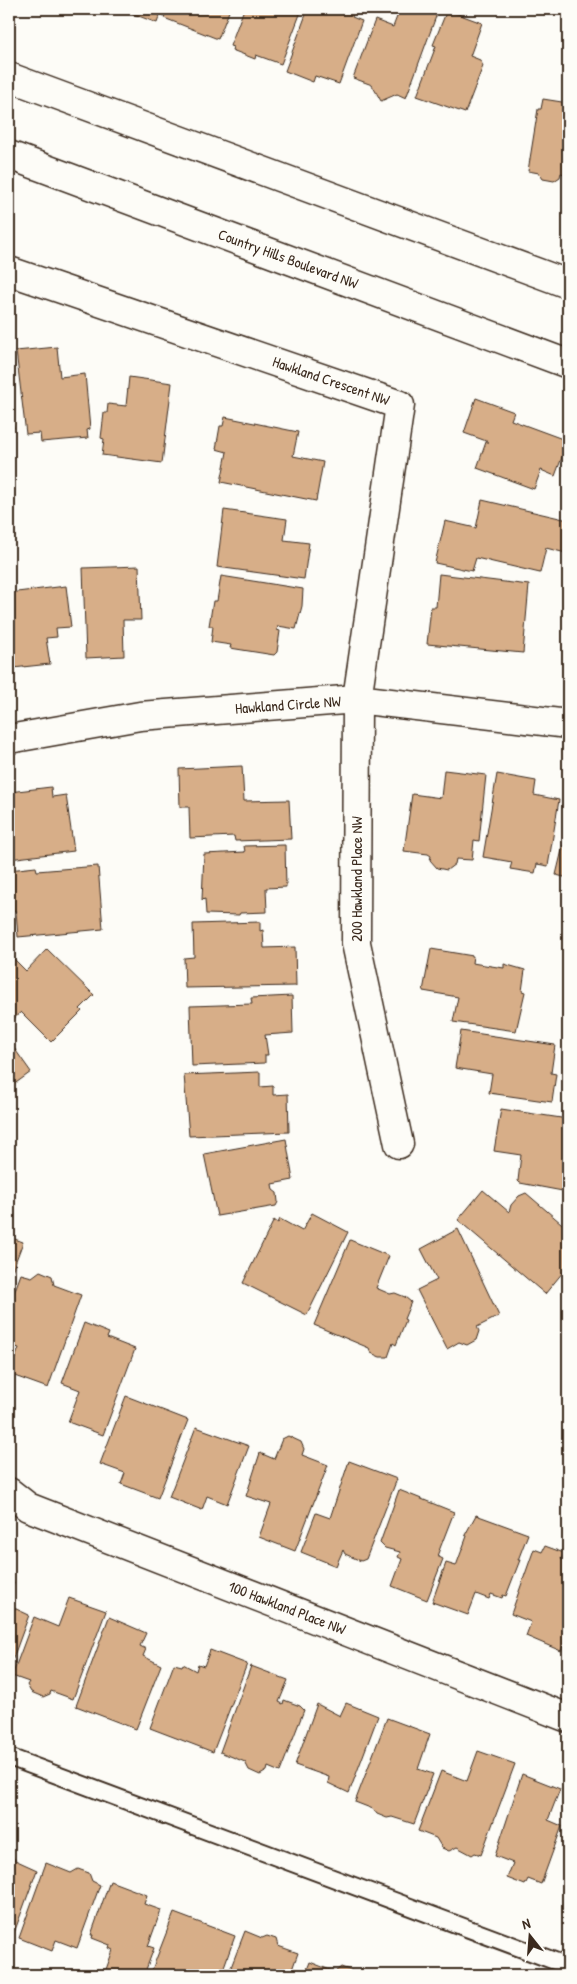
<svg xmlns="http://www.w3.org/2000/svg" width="577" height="1984" font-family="'Patrick Hand',sans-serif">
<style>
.building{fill:#d7ae88;stroke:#3b2a1e}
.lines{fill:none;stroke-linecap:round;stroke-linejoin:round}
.service-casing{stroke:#3b2a1e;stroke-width:20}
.minor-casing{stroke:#3b2a1e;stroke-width:31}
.secondary-casing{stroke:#3b2a1e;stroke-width:31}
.service{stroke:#fdfcf7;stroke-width:16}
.minor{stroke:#fdfcf7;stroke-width:28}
.secondary{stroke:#fdfcf7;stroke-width:28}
.labels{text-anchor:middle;stroke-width:4;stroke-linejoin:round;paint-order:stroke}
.street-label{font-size:15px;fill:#3b2a1e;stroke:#fdfcf7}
</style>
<rect width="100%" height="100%" fill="#fdfcf7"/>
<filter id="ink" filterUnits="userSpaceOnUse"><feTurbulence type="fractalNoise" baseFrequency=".02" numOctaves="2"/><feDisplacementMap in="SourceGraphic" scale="10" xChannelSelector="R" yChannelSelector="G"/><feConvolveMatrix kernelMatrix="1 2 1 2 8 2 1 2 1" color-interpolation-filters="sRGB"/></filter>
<g filter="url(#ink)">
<g class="building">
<polygon points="124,9 162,9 157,23 123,10"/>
<polygon points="167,9 230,9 218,39 164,18"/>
<polygon points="244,9 302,9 281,64 256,55 255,59 232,50 233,47 230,46"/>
<polygon points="308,9 355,9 352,17 362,21 339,84 315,76 313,82 285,71"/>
<polygon points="400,9 432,9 438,11 406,98 397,94 381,101 372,85 353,78 375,20 393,27"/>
<polygon points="447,10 482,23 470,56 480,60 483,66 465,113 417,96 436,46 433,45"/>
<polygon points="543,99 568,103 568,175 561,173 560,177 554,181 543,179 539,173 528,171 538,109 541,109"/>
<polygon points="57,347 60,377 85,374 90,429 87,430 88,438 41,442 40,433 26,434 16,351"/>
<polygon points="129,377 172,383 162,463 102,455 104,439 101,438 104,413 107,413 108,404 126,406"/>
<polygon points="476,398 514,412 511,420 568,441 555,476 541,470 534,489 477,468 486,442 489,442 464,433"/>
<polygon points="9,409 14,428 9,429"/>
<polygon points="225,417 298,432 293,456 323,462 316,501 221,482 227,452 216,449 220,426 223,426"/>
<polygon points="482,500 568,520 566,553 546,548 540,573 476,558 472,571 435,563 445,521 476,528"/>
<polygon points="224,510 287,519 284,540 309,543 304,579 217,567"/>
<polygon points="139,566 141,620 123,620 124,656 86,658 83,568"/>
<polygon points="439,574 529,585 523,653 427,644 431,607 436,607"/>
<polygon points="221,576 303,589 302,606 296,629 278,626 277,630 280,631 277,652 274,655 230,648 231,645 211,642 213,626 209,626 213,601 217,601"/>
<polygon points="66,586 71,627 56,628 57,637 46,638 50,664 13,668 9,634 9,593"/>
<polygon points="242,766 244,801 289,800 291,839 235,841 234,836 190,838 189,807 180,807 179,769"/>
<polygon points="444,770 486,775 479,841 474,840 472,860 456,859 455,864 447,870 437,868 430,860 431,856 428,854 404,851 412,794 441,798"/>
<polygon points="497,774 536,781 534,795 559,800 548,866 537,864 535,873 510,869 512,862 483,857"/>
<polygon points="51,787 52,797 66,795 74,851 9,859 9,792"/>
<polygon points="568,825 568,878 556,875"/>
<polygon points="285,845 286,887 266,888 267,912 240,913 239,915 206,914 205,899 202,900 204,854 245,852 244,846"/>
<polygon points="98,866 103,929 18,937 16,911 9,912 9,870 36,867 37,871"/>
<polygon points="260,922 260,931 263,930 264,948 295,947 296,986 185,988 184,958 194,957 193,924"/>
<polygon points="47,949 94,995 80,1009 82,1011 51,1042 21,1012 11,1021 9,1019 9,959 11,956 26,971"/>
<polygon points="431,949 473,956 472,963 504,968 504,964 525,970 522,991 525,992 516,1031 453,1022 458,997 423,991"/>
<polygon points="292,996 293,1033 265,1035 268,1055 265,1055 265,1063 192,1066 190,1006 252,1004 251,998"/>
<polygon points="461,1031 555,1045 551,1073 556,1074 552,1102 489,1093 492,1074 455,1068"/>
<polygon points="9,1041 31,1072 9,1088"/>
<polygon points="260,1072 260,1087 273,1086 273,1095 288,1094 289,1132 189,1136 184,1075"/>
<polygon points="501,1109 568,1119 568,1192 520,1183 518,1181 521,1155 494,1151"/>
<polygon points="286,1139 293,1180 272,1184 273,1190 277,1193 278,1202 276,1206 217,1216 204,1154"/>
<polygon points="483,1190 509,1212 511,1205 519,1196 526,1193 568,1229 568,1266 545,1294 458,1220"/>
<polygon points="312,1213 348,1232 307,1315 243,1283 274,1220 278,1223 280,1219 302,1231"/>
<polygon points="458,1229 499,1316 477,1327 479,1331 476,1340 467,1345 459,1342 447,1349 417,1290 437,1280 421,1249"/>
<polygon points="9,1237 23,1242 9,1279"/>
<polygon points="350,1240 389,1256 376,1288 390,1294 395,1293 405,1297 411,1302 404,1319 406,1320 396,1345 393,1343 388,1357 380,1357 371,1353 369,1348 314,1325"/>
<polygon points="40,1271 52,1276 54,1285 81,1295 48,1388 9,1374 19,1348 9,1345 9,1306 21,1274 32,1277"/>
<polygon points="84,1323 109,1333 107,1338 135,1349 103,1435 68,1422 80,1390 62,1383"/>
<polygon points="126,1396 188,1420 158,1498 121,1484 125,1473 100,1464"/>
<polygon points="196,1427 249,1446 227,1504 207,1496 202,1510 169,1497"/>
<polygon points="288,1436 301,1442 304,1449 302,1455 328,1465 295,1551 259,1537 271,1504 246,1496 260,1453 274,1459 282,1439"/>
<polygon points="349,1461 397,1479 366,1559 361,1561 345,1554 343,1550 336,1566 301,1552 316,1513 330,1518"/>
<polygon points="399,1490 454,1512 437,1556 443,1559 427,1600 392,1586 402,1559 398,1557 400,1552 385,1548 380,1543"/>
<polygon points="476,1515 528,1534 518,1560 520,1560 506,1596 503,1595 502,1598 491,1594 489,1599 476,1594 468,1615 432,1602 446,1563 456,1566 467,1536 465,1535"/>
<polygon points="545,1546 564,1553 561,1559 568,1562 568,1632 561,1651 526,1636 531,1622 511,1614 534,1549 542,1552"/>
<polygon points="9,1580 14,1582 9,1597"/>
<polygon points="9,1597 14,1600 12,1607 29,1615 9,1669"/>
<polygon points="69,1598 106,1611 73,1699 51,1691 50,1694 43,1697 31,1692 27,1685 29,1682 12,1676 34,1617 58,1627"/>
<polygon points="109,1617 146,1633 140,1646 146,1649 143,1656 161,1665 136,1729 76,1706"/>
<polygon points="210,1650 247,1664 213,1752 150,1728 174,1664 182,1666 183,1664 196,1671 198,1664 204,1666"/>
<polygon points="251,1666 288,1680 279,1702 283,1704 284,1700 300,1706 304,1710 280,1772 268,1767 267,1771 260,1775 249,1770 245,1762 220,1752"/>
<polygon points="346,1703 378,1716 349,1793 328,1783 329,1777 295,1765 317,1704 340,1716"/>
<polygon points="387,1718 430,1734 418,1769 433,1774 414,1824 392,1817 387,1818 377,1814 373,1809 355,1802"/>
<polygon points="478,1751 515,1764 481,1855 475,1853 472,1855 457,1847 449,1851 442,1848 436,1838 418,1831 441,1771 467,1781"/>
<polygon points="522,1774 560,1789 548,1820 562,1826 541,1884 528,1879 525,1885 507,1878 513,1863 495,1856"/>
<polygon points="9,1850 15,1860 37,1870 11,1941 9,1940"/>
<polygon points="46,1863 71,1873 78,1869 89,1873 92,1881 100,1885 77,1948 56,1940 52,1951 19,1938"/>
<polygon points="110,1881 147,1895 144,1904 161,1910 148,1946 154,1948 144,1975 104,1975 113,1950 109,1948 110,1945 92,1938 93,1935 91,1935"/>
<polygon points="174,1913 235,1936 221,1975 150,1975"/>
<polygon points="245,1931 262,1938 267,1936 276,1939 278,1946 298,1953 290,1975 228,1975"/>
<polygon points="310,1962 335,1972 341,1967 352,1971 353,1975 305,1975"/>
</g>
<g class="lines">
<defs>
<polyline id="service" points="9,1757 568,1966"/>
<g id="minor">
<polyline points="9,271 400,405 357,699 356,943 399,1144"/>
<polyline points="9,739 140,716 357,699 568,724"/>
<polyline points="9,1492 28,1507 568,1718"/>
</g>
<g id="secondary">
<polyline points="9,77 568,284"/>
<polyline points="9,155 568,364"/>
</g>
</defs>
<use href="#service" class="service-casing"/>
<use href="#minor" class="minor-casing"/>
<use href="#secondary" class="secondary-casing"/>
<use href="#service" class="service"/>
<use href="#minor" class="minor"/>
<use href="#secondary" class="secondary"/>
</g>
</g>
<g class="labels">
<g class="street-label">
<text transform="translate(288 259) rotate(20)" y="5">Country Hills Boulevard NW</text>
<text transform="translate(331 381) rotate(19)" y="5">Hawkland Crescent NW</text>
<text transform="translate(288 705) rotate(-4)" y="5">Hawkland Circle NW</text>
<text transform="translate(357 879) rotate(-90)" y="5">200 Hawkland Place NW</text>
<text transform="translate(287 1608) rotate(21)" y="5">100 Hawkland Place NW</text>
</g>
</g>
<rect width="577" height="1984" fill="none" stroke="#fdfcf7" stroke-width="30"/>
<rect x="15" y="15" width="547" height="1954" fill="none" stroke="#3b2a1e" stroke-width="2" filter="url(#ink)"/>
<g transform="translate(530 1936) rotate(343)" stroke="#fdfcf7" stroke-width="4" paint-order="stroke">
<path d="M0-4L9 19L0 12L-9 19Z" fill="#3b2a1e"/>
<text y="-8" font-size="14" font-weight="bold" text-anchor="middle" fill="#3b2a1e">N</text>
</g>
</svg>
